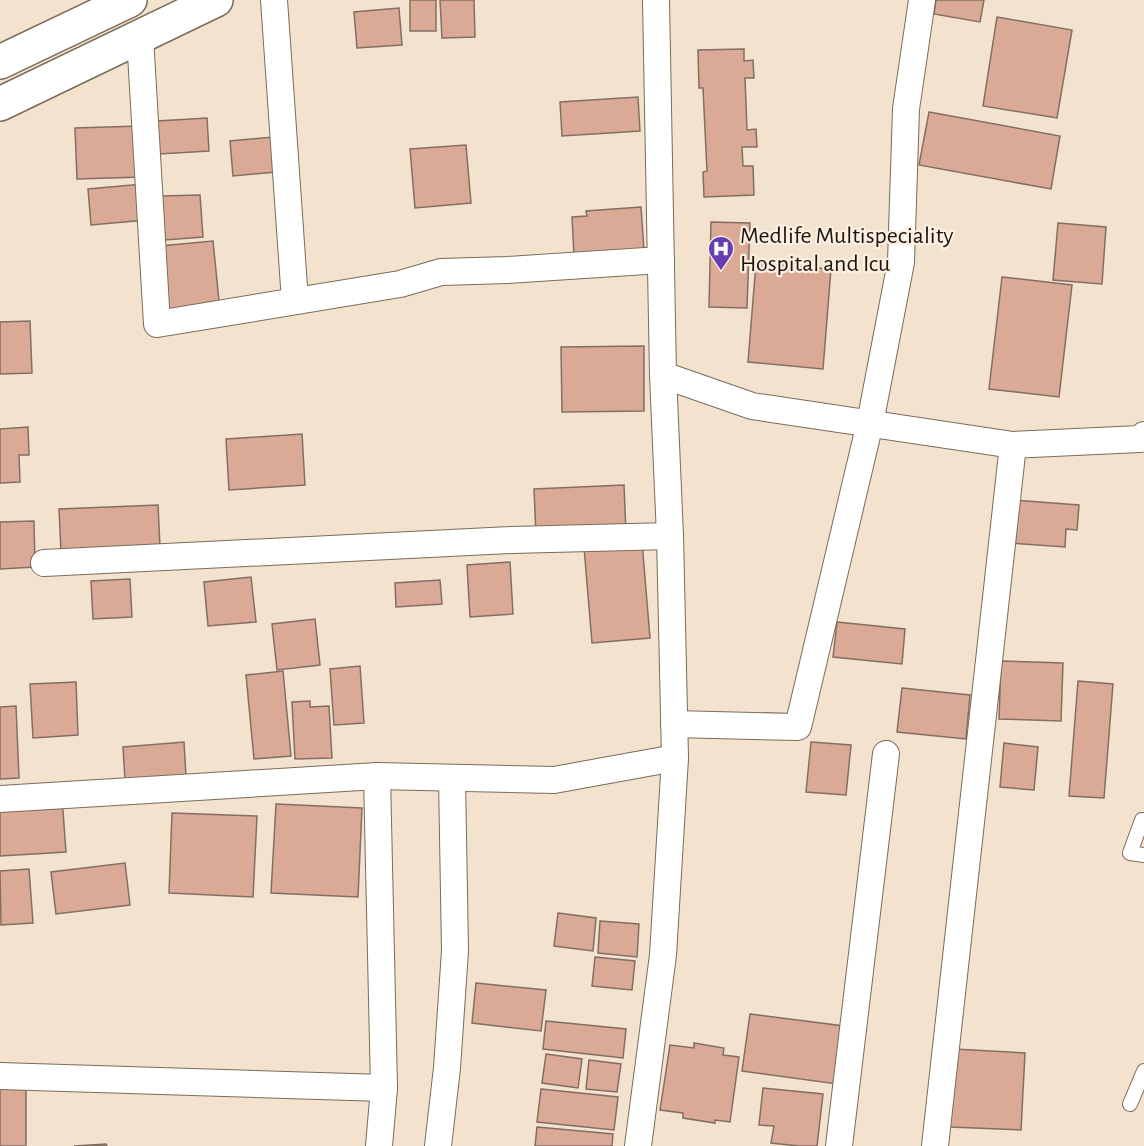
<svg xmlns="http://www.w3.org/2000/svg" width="1144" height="1146" font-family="'Alegreya Sans',sans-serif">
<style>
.building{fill:#daaa96;stroke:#846e64;stroke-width:1.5}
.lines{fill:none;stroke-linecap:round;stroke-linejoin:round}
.lane-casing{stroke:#7a6c5a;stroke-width:16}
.street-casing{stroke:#7a6c5a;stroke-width:28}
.secondary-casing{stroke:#7a6c5a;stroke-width:36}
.lane{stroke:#fff;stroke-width:14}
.street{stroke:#fff;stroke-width:26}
.secondary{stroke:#fff;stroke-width:33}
.labels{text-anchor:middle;stroke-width:4.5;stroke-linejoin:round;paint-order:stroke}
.poi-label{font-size:24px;fill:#1a150e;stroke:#fdf0e0;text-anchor:start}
</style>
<rect width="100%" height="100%" fill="#f2e2ce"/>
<g class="building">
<rect x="410" y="0" width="26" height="31"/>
<polygon points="440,0 474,0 475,37 442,38"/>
<polygon points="936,0 984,0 980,22 934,14"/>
<polygon points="399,8 402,45 357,48 354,12"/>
<polygon points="997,17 1072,30 1057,118 983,106"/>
<polygon points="744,49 744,61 753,60 754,78 745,78 747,130 756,129 757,147 742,147 743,166 753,166 754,195 704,197 703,172 707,171 703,88 699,88 698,50"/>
<polygon points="638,97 640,131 562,136 560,102"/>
<polygon points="929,112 1060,136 1051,189 919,165"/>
<polygon points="207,118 209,151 159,154 157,121"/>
<polygon points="140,126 142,177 77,179 75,128"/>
<polygon points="273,137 276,172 233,176 230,141"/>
<polygon points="466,145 471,203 415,208 410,149"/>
<polygon points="143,184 146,220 91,225 88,189"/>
<polygon points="200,195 203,237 165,240 162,196"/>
<polygon points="641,207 644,251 574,256 572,217 587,216 586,211"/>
<polygon points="711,222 750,223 747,308 709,307"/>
<polygon points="1058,223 1106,227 1102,284 1053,280"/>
<polygon points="213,241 220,311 167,317 160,246"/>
<polygon points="756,263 831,269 823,369 748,362"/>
<polygon points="1002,277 1072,285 1059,397 989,389"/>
<polygon points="30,321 32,373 0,374 0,322"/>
<polygon points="644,346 644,411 562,412 561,347"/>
<polygon points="28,427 29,455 19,455 20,482 0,483 0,429"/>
<polygon points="302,434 305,485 229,490 226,439"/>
<polygon points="624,485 626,533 536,536 534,489"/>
<polygon points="1013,500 1079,505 1077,530 1066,529 1065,547 1010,543"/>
<polygon points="158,505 160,547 61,551 59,509"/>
<polygon points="34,521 35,567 0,569 0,522"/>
<polygon points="642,542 650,638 592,643 584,547"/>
<polygon points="510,562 513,614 470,617 467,565"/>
<polygon points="251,577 256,622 208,626 204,582"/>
<polygon points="130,579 132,617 93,619 91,581"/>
<polygon points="440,580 442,604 396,607 395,583"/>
<polygon points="315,619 320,665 277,670 272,624"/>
<polygon points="837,622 905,629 902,664 833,657"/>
<polygon points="1001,661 1063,663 1061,721 999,719"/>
<polygon points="360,666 364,723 334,725 330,669"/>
<polygon points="283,671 291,756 254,759 246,675"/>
<polygon points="1078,681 1113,684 1104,798 1069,796"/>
<polygon points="76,682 78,735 33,738 30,684"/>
<polygon points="902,688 970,695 966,739 897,732"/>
<polygon points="310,701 310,707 329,706 332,758 295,759 292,702"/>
<polygon points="16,706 19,778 0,779 0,707"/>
<polygon points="184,742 186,776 125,780 123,747"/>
<polygon points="811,742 851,745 846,795 806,792"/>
<polygon points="1004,743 1038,747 1034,790 1000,787"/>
<polygon points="62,798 66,852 0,856 0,802"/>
<polygon points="276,804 362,808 358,897 271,893"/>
<polygon points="172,813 257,816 253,897 169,893"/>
<polygon points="125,863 130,905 56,914 51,872"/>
<polygon points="29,869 33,923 1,925 0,871"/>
<polygon points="558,913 596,918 593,951 554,946"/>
<polygon points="600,921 639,924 637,957 598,953"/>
<polygon points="595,957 635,961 632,990 592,986"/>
<polygon points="476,983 546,990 541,1031 472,1023"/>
<polygon points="750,1014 844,1026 837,1084 742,1071"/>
<polygon points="546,1021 626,1029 623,1058 543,1049"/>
<polygon points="694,1043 724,1048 723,1055 739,1057 730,1122 715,1120 715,1123 683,1118 683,1113 660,1110 670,1045 694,1048"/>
<polygon points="954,1049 1025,1053 1021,1130 950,1127"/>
<polygon points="546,1054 582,1059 578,1088 542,1083"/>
<polygon points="589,1060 621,1064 617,1092 586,1089"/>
<rect x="0" y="1083" width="26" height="63"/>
<polygon points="763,1088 823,1094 817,1146 799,1146 771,1143 774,1126 759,1125"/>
<polygon points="541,1089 618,1097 614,1130 537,1122"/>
<polygon points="537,1127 613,1134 612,1146 535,1146"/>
<polygon points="106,1144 107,1146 74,1146"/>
</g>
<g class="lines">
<defs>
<g id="lane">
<polyline points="1144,820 1142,820 1130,853 1144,855"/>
<polyline points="1130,1104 1144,1071"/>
</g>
<g id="street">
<polyline points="274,0 295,301"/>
<polyline points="140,37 157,324 400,284 441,272 507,270 661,260"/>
<polyline points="663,375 752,406 1013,445 1140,439 1144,435"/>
<polyline points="44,563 511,540 670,536"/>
<polyline points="674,724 798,727 870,423 901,262 906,109 922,0"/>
<polyline points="377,776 384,1088 379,1146"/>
<polyline points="0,799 377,776 554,780 675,758"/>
<polyline points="0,1076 384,1088"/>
<polyline points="438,1146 447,1068 455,951 452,778"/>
<polyline points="638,1146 663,955 675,758 670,536 663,375 656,0"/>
<polyline points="839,1146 886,754"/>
<polyline points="935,1146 1013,445"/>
</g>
<g id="secondary">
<polyline points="0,62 130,0"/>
<polyline points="0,104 216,0"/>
</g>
</defs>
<use href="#lane" class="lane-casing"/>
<use href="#street" class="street-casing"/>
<use href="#secondary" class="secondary-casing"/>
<use href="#lane" class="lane"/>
<use href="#street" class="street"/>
<use href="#secondary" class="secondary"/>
</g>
<defs>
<symbol id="hospital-pin" viewBox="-11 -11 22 30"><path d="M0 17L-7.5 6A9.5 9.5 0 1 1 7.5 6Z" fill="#683db4" stroke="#fdf0e0"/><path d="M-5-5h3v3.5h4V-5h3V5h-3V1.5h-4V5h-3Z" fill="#fff"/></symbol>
</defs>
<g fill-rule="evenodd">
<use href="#hospital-pin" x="706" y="234" width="30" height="40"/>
</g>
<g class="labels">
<g class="poi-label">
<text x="740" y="243">Medlife Multispeciality<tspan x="740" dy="28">Hospital and Icu</tspan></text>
</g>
</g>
</svg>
